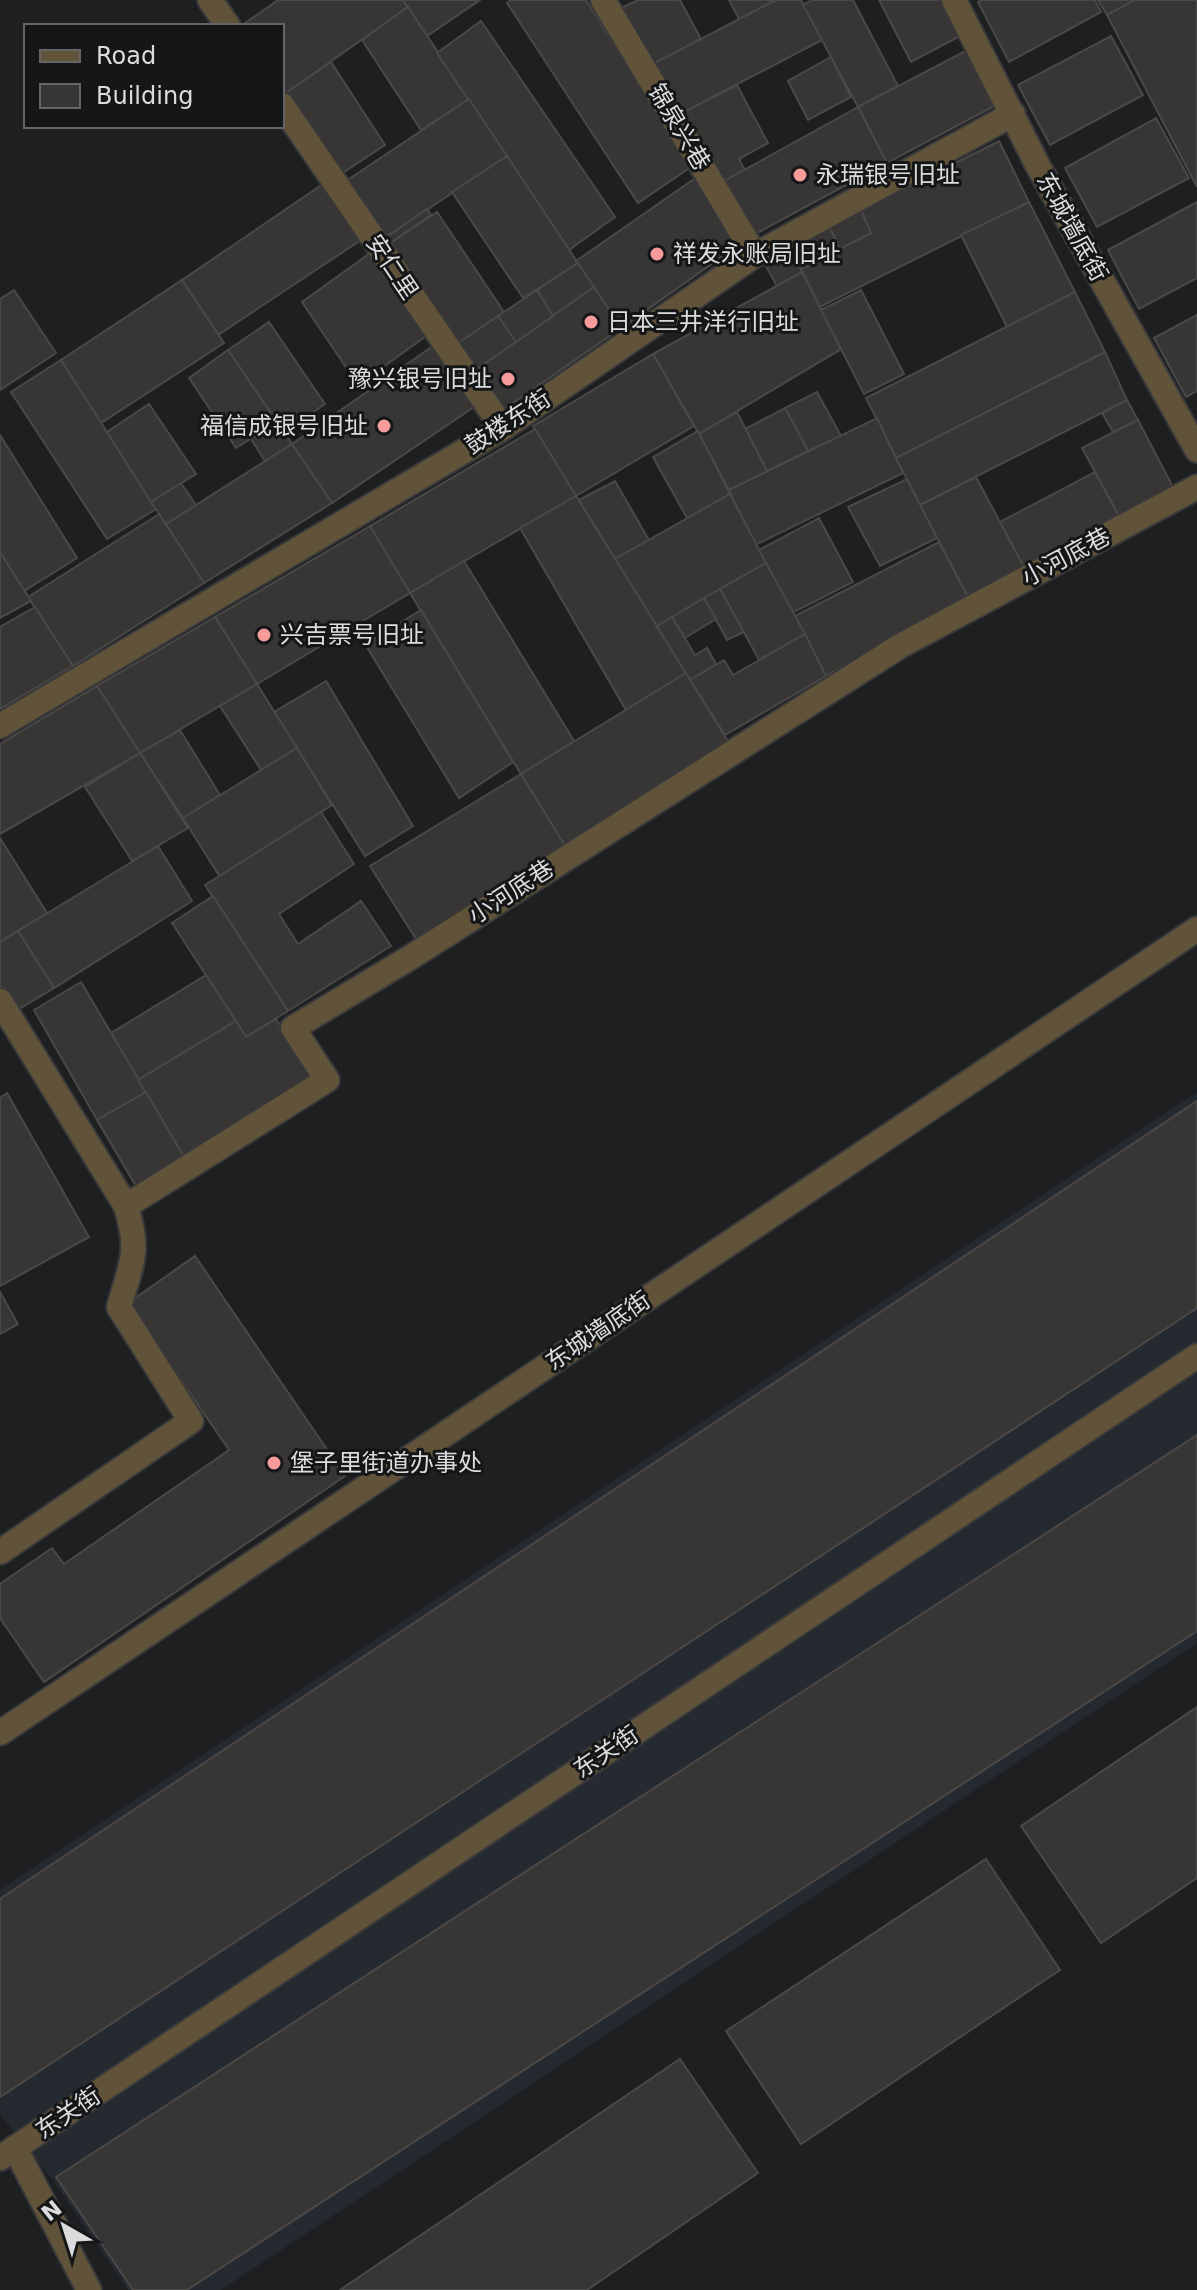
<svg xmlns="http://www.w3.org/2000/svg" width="1197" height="2290" font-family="'DejaVu Sans','Noto Sans SC',sans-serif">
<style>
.built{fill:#252930}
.building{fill:#383535;stroke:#4b4848;stroke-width:2}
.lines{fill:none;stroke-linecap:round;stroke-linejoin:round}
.lane-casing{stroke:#38393b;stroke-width:28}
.street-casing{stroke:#38393b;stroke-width:28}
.lane{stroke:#605339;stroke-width:24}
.street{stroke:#605339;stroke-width:24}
.poi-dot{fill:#f59b99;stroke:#151618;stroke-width:3}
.labels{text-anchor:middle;stroke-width:6;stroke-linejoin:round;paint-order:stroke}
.street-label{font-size:24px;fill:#dbdcdd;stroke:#151618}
.poi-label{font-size:24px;fill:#dbdcdd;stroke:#151618;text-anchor:start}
</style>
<rect width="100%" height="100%" fill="#1e1f21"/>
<polygon class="built" points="1197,1092 1197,1643 221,2290 128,2290 53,2180 0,2114 0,1890"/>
<g class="building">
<polygon points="278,0 403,0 408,7 286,93 282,87 282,26 241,26"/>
<polygon points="403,0 480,0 427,36"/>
<polygon points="511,0 586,0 691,167 638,203 507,3"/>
<polygon points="638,0 680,0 701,39 653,64 623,7"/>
<polygon points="729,0 776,0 739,19"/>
<polygon points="776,0 801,0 822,40 680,114 653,64"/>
<polygon points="812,0 853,0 898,86 858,107 803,5"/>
<polygon points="879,0 946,0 964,34 911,62"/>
<polygon points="981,0 1095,0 1101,12 1009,62 978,2"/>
<polygon points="1098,0 1135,0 1107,15"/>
<polygon points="1135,0 1197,0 1197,187 1107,15"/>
<polygon points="408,7 469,99 421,130 362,40"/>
<polygon points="481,21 615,217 569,250 437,53"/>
<polygon points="1111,36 1143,95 1050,145 1018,85"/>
<polygon points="971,48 1000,103 887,163 858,107"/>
<polygon points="831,57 851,97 808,120 788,81"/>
<polygon points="331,62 385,145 341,174 286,93"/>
<polygon points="737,85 768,143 739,159 745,170 719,184 680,114"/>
<polygon points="469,99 507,156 385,238 346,181"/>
<polygon points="858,107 887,163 748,238 719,184"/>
<polygon points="1156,118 1189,178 1097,227 1065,168"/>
<polygon points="999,141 1029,202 820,307 801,269 871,233 861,210"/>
<polygon points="507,156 578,263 523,298 452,192"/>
<polygon points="697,177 740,244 621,328 576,261"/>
<polygon points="326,182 364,238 218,335 182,280"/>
<polygon points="1029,202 1075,292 1007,327 961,235"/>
<polygon points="1197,202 1197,278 1139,309 1108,250"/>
<polygon points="427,209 431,215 389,244 385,238"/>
<polygon points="861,210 871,233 840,249 829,226"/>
<polygon points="437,212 504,312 457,344 389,244"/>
<polygon points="829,226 840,249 801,269 790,246"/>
<polygon points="790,246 802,272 777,286 763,261"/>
<polygon points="373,251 429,334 358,385 302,302"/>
<polygon points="578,263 594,287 553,316 537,290"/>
<polygon points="802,272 841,349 699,434 653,354"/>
<polygon points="182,280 224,343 101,423 61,360"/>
<polygon points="594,287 621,328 503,410 475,370"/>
<polygon points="14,290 56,353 0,390 0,299"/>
<polygon points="537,290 553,316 516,342 498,316"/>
<polygon points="861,290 904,374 864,394 821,310"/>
<polygon points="1075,292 1105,352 896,458 866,398"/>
<polygon points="1197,315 1197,391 1186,397 1154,338"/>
<polygon points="498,316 516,342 475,370 457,344"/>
<polygon points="269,322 325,404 284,432 228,350"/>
<polygon points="436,344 477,405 332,503 292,444"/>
<polygon points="228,350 277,422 236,448 189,378"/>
<polygon points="1105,352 1127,400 920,505 896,458"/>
<polygon points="653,354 694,426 576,496 533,426"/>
<polygon points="61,360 156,509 107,539 11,392"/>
<polygon points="817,392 841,436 808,451 785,408"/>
<polygon points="1127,400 1138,420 1113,432 1102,413"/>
<polygon points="149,404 196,474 151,502 107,432"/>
<polygon points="785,408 808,451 767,471 745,429"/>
<polygon points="737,412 767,471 729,490 699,434"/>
<polygon points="877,418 903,473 755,545 729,490"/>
<polygon points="1138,420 1175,491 1121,520 1082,448"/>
<polygon points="277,422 292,444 265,461 251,439"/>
<polygon points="535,429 576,496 410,593 370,526"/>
<polygon points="698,431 730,494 687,518 653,457"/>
<polygon points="0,435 77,558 24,591 0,552"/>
<polygon points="292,444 332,503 204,583 166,524"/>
<polygon points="1095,472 1121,520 1026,571 1000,522"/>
<polygon points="976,477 1026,571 969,599 920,505"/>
<polygon points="907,479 937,538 880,566 848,507"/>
<polygon points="615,481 649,540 615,559 579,500"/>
<polygon points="181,483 196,505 166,524 151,502"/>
<polygon points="730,494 766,563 657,626 615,559"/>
<polygon points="576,496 686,673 626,710 520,528"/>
<polygon points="159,514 204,583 73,666 28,597"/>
<polygon points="819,518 853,582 792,613 759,550"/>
<polygon points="370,526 410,593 257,684 215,617"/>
<polygon points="939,542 969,599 826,676 795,616"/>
<polygon points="0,552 31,601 0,618"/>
<polygon points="464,561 574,741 521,774 410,593"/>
<polygon points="766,563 805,634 759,660 720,589"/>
<polygon points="720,589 744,632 727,640 704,598"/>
<polygon points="704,598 716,619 685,638 672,617"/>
<polygon points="35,607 73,666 0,709 0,627"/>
<polygon points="421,610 513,762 459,798 365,644"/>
<polygon points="215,617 257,684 140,753 97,686"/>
<polygon points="672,617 695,655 707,648 716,664 690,680 657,626"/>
<polygon points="805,634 826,676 725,735 690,680 724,660 733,675"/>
<polygon points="686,673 729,743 565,846 521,774"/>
<polygon points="326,681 413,826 365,856 274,712"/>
<polygon points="257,684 297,748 261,770 220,706"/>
<polygon points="97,686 140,753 0,834 0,744"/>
<polygon points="180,730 220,795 183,818 140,753"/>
<polygon points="297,748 332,805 220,877 183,818"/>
<polygon points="140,753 188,828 132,861 85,787"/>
<polygon points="521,774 565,846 416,939 370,866"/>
<polygon points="321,812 354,864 279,914 298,944 361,901 391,946 288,1011 205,885"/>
<polygon points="0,838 47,913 0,942"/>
<polygon points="158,846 192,901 54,988 18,931"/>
<polygon points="213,896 288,1011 246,1037 172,923"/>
<polygon points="18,931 54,988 16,1011 0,985 0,942"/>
<polygon points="206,975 236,1021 138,1080 111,1033"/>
<polygon points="81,982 146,1092 97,1120 34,1010"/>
<polygon points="276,1019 313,1080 184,1157 138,1080 236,1021 246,1037"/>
<polygon points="146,1092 184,1157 136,1186 97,1120"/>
<polygon points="7,1093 89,1237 0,1286 0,1098"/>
<polygon points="1197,1101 1197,1308 0,2097 0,1899"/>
<polygon points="195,1256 345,1476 44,1682 0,1618 0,1584 52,1548 64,1564 229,1450 128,1303"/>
<polygon points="0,1292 18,1324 0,1334"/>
<polygon points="1197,1435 1197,1631 187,2290 133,2290 56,2177"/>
<polygon points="1197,1707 1197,1878 1101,1943 1021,1826"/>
<polygon points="986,1859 1060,1970 801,2144 726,2031"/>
<polygon points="680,2059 758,2173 587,2290 340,2290"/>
</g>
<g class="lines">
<defs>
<path id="lane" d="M0,1552L191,1421L119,1307C132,1262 140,1252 126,1206"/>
<g id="street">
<polyline points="210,0 228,26"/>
<polyline points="603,0 755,255"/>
<polyline points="954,0 1038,166 1197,450"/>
<polyline points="282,105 503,428"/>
<polyline points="0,726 503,428 755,255 1013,114"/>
<polyline points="0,1001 126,1206 327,1080 293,1028 411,957 900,646 1197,487"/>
<polyline points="0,1733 1197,929"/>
<polyline points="15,2148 89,2290"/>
<polyline points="0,2158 1197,1356"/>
</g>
</defs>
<use href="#lane" class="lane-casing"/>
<use href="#street" class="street-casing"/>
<use href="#lane" class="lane"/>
<use href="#street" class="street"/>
</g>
<g class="poi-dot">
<circle cx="800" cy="175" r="8"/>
<circle cx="657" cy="254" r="8"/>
<circle cx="591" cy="322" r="8"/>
<circle cx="508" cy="379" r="8"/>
<circle cx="384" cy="426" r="8"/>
<circle cx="264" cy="635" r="8"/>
<circle cx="274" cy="1463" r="8"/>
</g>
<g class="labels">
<g class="street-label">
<text transform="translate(679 127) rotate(59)" y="8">锦泉兴巷</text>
<text transform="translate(1072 227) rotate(61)" y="8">东城墙底街</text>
<text transform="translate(392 267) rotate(56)" y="8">安仁里</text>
<text transform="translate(508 422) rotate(-33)" y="8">鼓楼东街</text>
<text transform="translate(1066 557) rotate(-28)" y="8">小河底巷</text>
<text transform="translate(511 892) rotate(-33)" y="8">小河底巷</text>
<text transform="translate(598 1331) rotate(-34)" y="8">东城墙底街</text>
<text transform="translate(606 1752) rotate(-34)" y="8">东关街</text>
<text transform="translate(68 2113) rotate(-34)" y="8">东关街</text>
</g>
<g class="poi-label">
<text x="816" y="183">永瑞银号旧址</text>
<text x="673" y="262">祥发永账局旧址</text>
<text x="607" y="330">日本三井洋行旧址</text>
<text x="492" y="387" text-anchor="end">豫兴银号旧址</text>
<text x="368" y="434" text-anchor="end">福信成银号旧址</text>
<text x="280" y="643">兴吉票号旧址</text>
<text x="290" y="1471">堡子里街道办事处</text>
</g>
</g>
<rect x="24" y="24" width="260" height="104" fill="#151618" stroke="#646567" stroke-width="2"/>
<rect x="40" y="50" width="40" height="12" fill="#605339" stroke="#646567" stroke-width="2"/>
<text x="96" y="64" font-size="24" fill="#dbdcdd">Road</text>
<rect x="40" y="84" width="40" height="24" fill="#383535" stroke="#646567" stroke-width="2"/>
<text x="96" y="104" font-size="24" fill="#dbdcdd">Building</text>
<g transform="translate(64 2226) rotate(321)" stroke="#151618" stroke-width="6" paint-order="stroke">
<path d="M0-6L14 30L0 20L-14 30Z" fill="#dbdcdd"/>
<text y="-12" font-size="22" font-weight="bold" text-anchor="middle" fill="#dbdcdd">N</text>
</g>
</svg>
